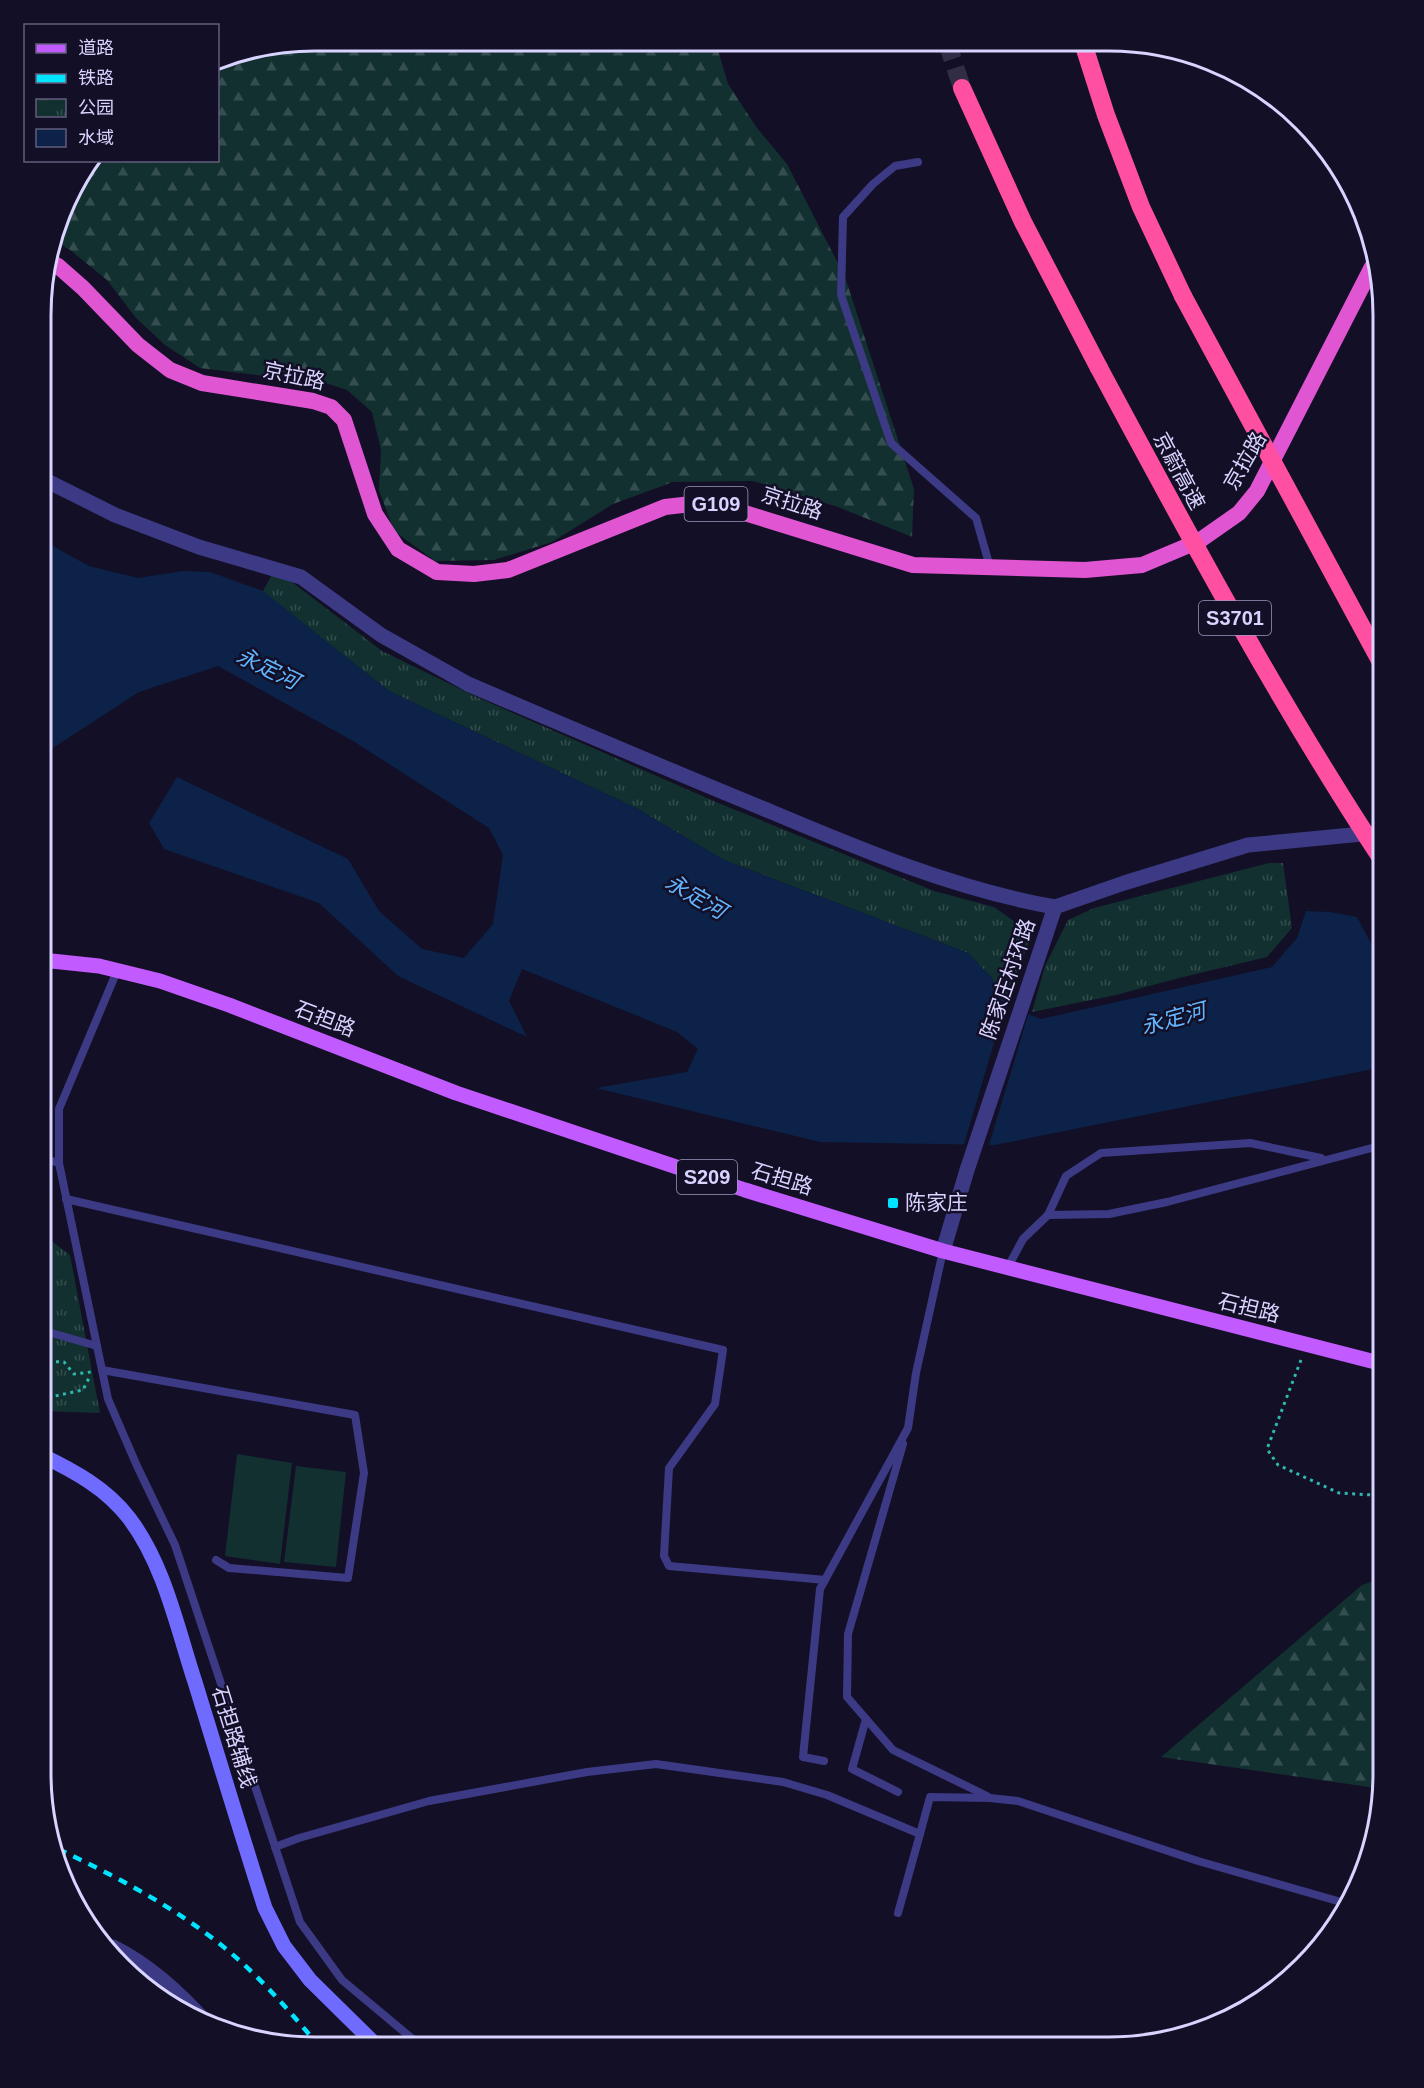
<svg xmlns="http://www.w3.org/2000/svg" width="1424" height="2088" font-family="Helvetica,'Noto Sans SC',sans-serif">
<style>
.grass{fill:#12302f}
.forest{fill:url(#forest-firs)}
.park{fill:url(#park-tufts)}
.water{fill:#0c2248}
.pier{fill:#130f26}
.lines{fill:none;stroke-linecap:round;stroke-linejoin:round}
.motorway-tunnel{stroke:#312d47;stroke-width:18;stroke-dasharray:18 9;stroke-linecap:butt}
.path{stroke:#2fb8b0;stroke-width:3;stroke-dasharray:3 4.5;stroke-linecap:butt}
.service{stroke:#3d3a85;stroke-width:8}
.minor{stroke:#3d3a85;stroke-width:15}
.tertiary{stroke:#3d3a85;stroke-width:15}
.secondary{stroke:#6f6bff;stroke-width:15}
.primary{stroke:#c25bff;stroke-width:15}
.trunk{stroke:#e055d1;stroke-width:16}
.motorway{stroke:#ff4fa3;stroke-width:18}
.rail{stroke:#00e5ff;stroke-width:4.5;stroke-dasharray:9 8;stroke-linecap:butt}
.motorway-bridge{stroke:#ff4fa3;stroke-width:18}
.poi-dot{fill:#00e5ff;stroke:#130f26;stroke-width:2}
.labels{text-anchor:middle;stroke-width:5;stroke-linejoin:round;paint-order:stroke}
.shield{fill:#130f26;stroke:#9e99be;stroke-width:1.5}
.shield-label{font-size:20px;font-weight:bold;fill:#d9d4ff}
.street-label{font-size:21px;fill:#d9d4ff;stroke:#130f26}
.poi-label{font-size:21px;fill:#d9d4ff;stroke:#130f26;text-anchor:start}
.water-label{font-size:22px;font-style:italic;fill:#62b6ff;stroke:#130f26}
.rim{fill:none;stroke:#d9d4ff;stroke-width:3}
</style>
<defs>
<pattern id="forest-firs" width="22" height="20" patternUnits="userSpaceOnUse" patternTransform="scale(1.5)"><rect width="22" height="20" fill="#12302f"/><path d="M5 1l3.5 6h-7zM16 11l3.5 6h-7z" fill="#344d4e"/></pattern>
<pattern id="park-tufts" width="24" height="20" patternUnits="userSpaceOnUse" patternTransform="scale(1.5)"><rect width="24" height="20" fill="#12302f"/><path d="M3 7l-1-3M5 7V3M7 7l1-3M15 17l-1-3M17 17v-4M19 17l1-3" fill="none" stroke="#344d4e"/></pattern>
</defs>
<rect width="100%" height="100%" fill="#130f26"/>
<g class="grass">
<polygon points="237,1454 292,1463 280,1564 225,1556"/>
<polygon points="296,1466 346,1472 336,1567 284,1562"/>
</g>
<g class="forest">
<polygon points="315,41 719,42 717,47 728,84 757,128 787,164 845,277 914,489 912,537 838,507 753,481 673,482 613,504 552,542 494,560 435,561 394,531 379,490 381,450 372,412 347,390 313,379 273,377 200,368 165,345 136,318 107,280 70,250 56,242 77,178 92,161 218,160 218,61 227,55"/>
<polygon points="1383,1578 1383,1789 1161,1757 1362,1585"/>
</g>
<g class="park">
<polygon points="275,569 382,651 479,698 716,802 934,891 994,907 1032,934 1005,1005 992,978 968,953 724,860 636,808 389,691 268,597 263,591"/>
<polygon points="1269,863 1283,863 1292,928 1267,957 1179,978 1116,995 1032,1012 1045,966 1068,920 1094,908"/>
<polygon points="41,1238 53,1242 70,1255 100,1413 41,1411"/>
</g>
<polygon class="water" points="42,540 89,566 138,578 183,571 210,572 263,591 389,691 636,808 724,860 968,953 992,978 1005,1005 1041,1019 1272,967 1297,938 1306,911 1330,912 1357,917 1375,951 1383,950 1383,1067 995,1145 820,1142 596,1088 687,1072 698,1049 677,1032 522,969 509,1001 527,1037 398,976 319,903 164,849 149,823 177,777 348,859 379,911 422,949 464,958 493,924 503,855 489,828 353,741 218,666 139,692 42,755 42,624 47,621 52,605 42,599"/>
<polygon class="pier" points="1006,1002 1029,1012 988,1148 963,1148"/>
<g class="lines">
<polyline class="motorway-tunnel" points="947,42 962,88"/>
<g class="path">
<polyline points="1301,1360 1267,1449 1278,1465 1339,1493 1373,1495 1383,1492"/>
<polyline points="41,1361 64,1362 74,1374 91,1372"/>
<polyline points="41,1399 83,1390 90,1376"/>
</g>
<g class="service">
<polyline points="918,162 895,166 873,184 843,217 841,295 891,443 976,518 990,567"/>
<polyline points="117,971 59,1109 59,1163 108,1399 137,1466 175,1545 300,1922 342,1980 421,2046"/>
<polyline points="41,1158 59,1163"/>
<polyline points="66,1199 723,1350 715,1404 669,1468 664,1556 669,1566 825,1580"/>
<polyline points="1048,1215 1066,1176 1101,1153 1250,1143 1321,1158"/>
<polyline points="1008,1267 1023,1239 1048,1215 1109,1214 1167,1202 1383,1145"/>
<polyline points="41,1330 97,1346"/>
<polyline points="102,1370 355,1415 364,1473 348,1578 229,1568 216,1560"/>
<polyline points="903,1444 848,1634 847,1697 893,1750 987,1796"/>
<polyline points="866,1719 852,1769 898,1792"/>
<polyline points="824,1761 803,1757 820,1589 908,1428 916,1373 943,1251"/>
<polyline points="275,1847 299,1838 429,1801 587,1772 656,1764 783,1782 827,1795 920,1834 930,1797 990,1798 1018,1801 1198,1861 1348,1904"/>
<polyline points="898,1913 920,1834"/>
</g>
<g class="minor">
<path d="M43,479L115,515L199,547L301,577L381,635L468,684C566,726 664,768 762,808C857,848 953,889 1055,907"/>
<path d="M113,1947C149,1965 182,1995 209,2026"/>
</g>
<polyline class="tertiary" points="943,1251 967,1170 1055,907 1124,883 1248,845 1383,832"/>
<path class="secondary" d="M41,1455C74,1471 106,1488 129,1518C164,1564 177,1627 195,1682C218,1757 241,1833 265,1908L284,1946L310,1980L376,2045"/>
<polyline class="primary" points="42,960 99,966 160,981 229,1005 456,1093 745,1190 943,1251 1383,1364"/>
<polyline class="trunk" points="49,261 58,266 83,288 138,345 170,370 202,383 313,401 331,407 344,420 375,514 398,549 437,572 474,574 508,570 665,507 709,502 913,565 1085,570 1142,565 1199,541 1239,513 1257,491 1372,267"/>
<g class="motorway">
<polyline points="1083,43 1106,115 1141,207 1183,296"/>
<polyline points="962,88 1023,222 1099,368"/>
</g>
<path class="rail" d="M58,1849C130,1883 201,1921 257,1977C279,1999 299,2022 318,2045"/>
<g class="motorway-bridge">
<polyline points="1183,296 1383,666"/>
<path d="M1099,368C1189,536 1279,703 1383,861"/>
</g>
</g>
<rect class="poi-dot" x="887" y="1197" width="12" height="12" rx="3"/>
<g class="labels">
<g class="shield">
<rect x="684.5" y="487" width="63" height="34" rx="4.5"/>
<rect x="1199" y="601" width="72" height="34" rx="4.5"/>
<rect x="677" y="1160" width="60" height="34" rx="4.5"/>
</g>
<g class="shield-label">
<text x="716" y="511">G109</text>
<text x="1235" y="625">S3701</text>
<text x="707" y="1184">S209</text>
</g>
<g class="street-label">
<text transform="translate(294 376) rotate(12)" y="7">京拉路</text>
<text transform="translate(1245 461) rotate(-60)" y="7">京拉路</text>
<text transform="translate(1179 471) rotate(62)" y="7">京蔚高速</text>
<text transform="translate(792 503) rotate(18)" y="7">京拉路</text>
<text transform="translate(1008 979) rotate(-71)" y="7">陈家庄村环路</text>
<text transform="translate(325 1019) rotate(21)" y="7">石担路</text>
<text transform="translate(782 1179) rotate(17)" y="7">石担路</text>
<text transform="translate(1249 1308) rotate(14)" y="7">石担路</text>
<text transform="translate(234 1737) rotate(73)" y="7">石担路辅线</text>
</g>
<g class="poi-label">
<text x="905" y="1210">陈家庄</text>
</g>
<g class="water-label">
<text transform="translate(268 668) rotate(26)" y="8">永定河</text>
<text transform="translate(696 896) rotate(30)" y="8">永定河</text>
<text transform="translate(1173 1018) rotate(-15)" y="8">永定河</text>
</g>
</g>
<path d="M0 0H1424V2088H0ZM315 51H1109A264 264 0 0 1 1373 315V1773A264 264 0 0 1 1109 2037H315A264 264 0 0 1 51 1773V315A264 264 0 0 1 315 51Z" fill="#130f26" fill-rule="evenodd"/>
<path class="rim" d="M315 51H1109A264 264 0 0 1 1373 315V1773A264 264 0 0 1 1109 2037H315A264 264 0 0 1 51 1773V315A264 264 0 0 1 315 51Z"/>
<rect x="24" y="24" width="195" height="138" fill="#130f26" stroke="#625e7d" stroke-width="1.5"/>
<rect x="36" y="44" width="30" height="9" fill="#c25bff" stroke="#625e7d" stroke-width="1.5"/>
<text x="78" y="54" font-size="18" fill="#d9d4ff">道路</text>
<rect x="36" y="74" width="30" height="9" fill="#00e5ff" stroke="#625e7d" stroke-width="1.5"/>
<text x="78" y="84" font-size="18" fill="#d9d4ff">铁路</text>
<rect x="36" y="99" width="30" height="18" fill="url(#park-tufts)" stroke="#625e7d" stroke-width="1.5"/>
<text x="78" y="114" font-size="18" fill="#d9d4ff">公园</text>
<rect x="36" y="129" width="30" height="18" fill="#0c2248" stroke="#625e7d" stroke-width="1.5"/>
<text x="78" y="144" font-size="18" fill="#d9d4ff">水域</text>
</svg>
